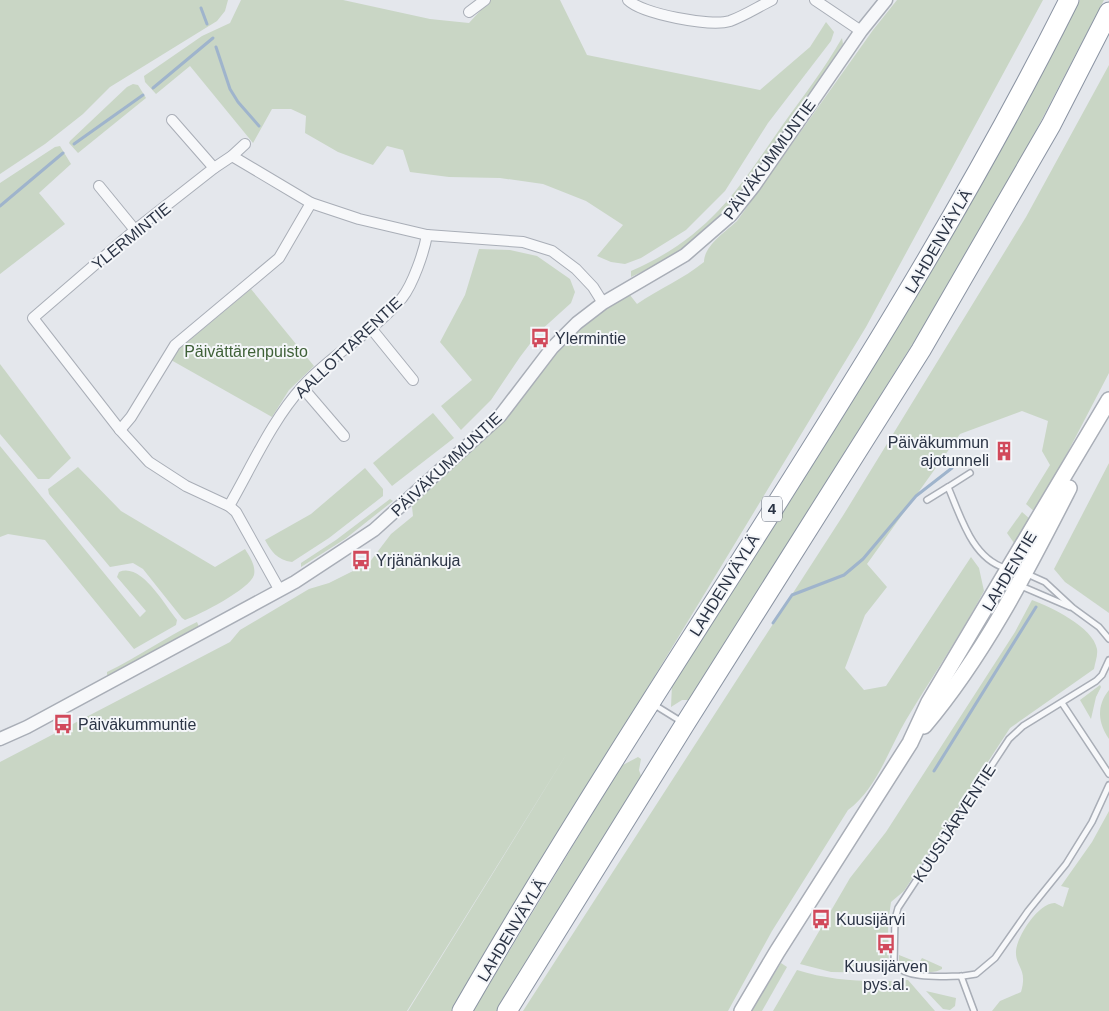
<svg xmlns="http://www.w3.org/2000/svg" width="1109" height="1011" font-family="Helvetica,sans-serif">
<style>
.green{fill:#c9d6c5}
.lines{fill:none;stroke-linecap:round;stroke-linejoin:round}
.stream{stroke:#9fb4cc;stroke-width:3}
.service-casing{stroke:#a9aeb7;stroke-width:8}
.minor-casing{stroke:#a9aeb7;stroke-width:12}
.tertiary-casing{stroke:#a9aeb7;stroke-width:15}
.secondary-casing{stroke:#a9aeb7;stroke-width:18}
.motorway-casing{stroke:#8b94a3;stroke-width:21}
.service{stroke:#f7f8fa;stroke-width:5}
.minor{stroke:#f7f8fa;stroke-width:10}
.tertiary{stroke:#f7f8fa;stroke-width:12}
.secondary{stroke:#fff;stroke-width:15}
.motorway{stroke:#fff;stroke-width:19}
.labels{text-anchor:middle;stroke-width:4;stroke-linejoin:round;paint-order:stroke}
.shield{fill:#f4f6f9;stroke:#676e7b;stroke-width:1}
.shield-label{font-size:15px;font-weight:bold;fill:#2b3445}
.street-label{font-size:16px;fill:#2b3445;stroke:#f4f6f9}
.poi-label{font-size:16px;fill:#2b3445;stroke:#f4f6f9;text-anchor:start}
.park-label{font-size:16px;fill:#3f6138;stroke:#f4f6f9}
</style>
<rect width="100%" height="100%" fill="#e4e7ec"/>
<g class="green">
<polygon points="0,0 228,0 225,11 217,21 110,87 83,114 45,144 0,174"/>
<polygon points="241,0 343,0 430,19 469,23 490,0 560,0 587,55 760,90 810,47 826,22 834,32 831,41 768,123 725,191 686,230 641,258 625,264 611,262 597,256 623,225 586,201 543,184 500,178 449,177 410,172 403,150 387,146 373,165 338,152 305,133 306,116 291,109 272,109 253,143 190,66 156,94 145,82 144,76 202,36 230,23"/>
<path d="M897,0H1043L866,327L452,1011H408L569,750L407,1011H0V762L230,642L240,630L309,589L329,583L369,563L391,534L413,516L411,497L500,416L552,348L626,290L637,304C659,289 683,279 704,262C704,246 725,232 737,221L873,30Z"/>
<polygon points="1080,0 1104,0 1016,169 945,292 690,700 682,700 671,707 672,684 912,302 1016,122"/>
<path d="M842,38L843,44L797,113L727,210L688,246L652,267L631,277V271C709,237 737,191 784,123C804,95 825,68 842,38Z"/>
<path d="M1109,65V373L1036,513L1026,504L1050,465L1042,451L1048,421L1022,411L960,434L867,564L887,587L865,615L845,668L864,690L886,686L971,557L979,568L984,591C960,636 932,677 906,720C889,749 876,790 848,810L772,931L728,1011H523L844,514L1026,217Z"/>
<polygon points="133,84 138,85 146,98 78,153 69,143 70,141 127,87"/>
<polygon points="60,146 71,164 39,193 65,224 0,274 0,183 55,147"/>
<polygon points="479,249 510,250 537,256 570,279 575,292 571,303 539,332 520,357 491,400 461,430 441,406 472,380 440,342 465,295"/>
<polygon points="251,289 314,366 289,390 272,417 171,360 180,348"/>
<polygon points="0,364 71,458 49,479 38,479 0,434"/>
<polygon points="433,413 454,438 392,486 373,463"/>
<path d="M0,446L140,617L146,611L117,577L119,572C141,562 164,604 177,620L176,625L134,649L45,540L8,534L0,537Z"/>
<polygon points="1109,463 1109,613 1065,582 1054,569"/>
<path d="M78,467L121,511L215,567L245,549C250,557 256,566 254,575C250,589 199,615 185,620L182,618L143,569L133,563L110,567L49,494L48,489Z"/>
<path d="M365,468L383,489V496L329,538L292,562C277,560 271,551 265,540L311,514Z"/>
<polygon points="390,499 393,501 345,539 301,567 301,563 336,540"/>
<polygon points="1022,512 1030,519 1014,543 1007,533"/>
<path d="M1032,600C1051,607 1093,627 1097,649C1098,656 1095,662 1094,669L1010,728L904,891L891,902L888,924L889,973L831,972L800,964L850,878L886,832L1015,632Z"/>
<path d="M197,622L199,627L151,655L107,676V672C138,657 166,637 197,622Z"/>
<polygon points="1100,685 1101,687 1096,697 1091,719 1080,700"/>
<path d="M1109,690V739C1098,723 1096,706 1109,690Z"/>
<polygon points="638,757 641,759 639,770 641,776 498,1011 473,1011 621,766"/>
<path d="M1109,811V1011H992L1000,1001L1021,992C1028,968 1015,967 1016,951C1017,936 1039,902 1055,903L1063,907L1069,888L1061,886L1092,842Z"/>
<path d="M899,955L919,963L922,958L942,967V969C929,977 912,967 899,962Z"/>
<polygon points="781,963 787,967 762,1011 751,1011"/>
<path d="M797,970C832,981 871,983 908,980L935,1011H773Z"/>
<polygon points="926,991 956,998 955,1006 950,1010 943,1009"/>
</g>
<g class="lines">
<g class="stream">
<polyline points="201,8 207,24"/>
<polyline points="216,47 230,89 238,102 259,126"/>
<polyline points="153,88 213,38"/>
<polyline points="74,144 143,95"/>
<polyline points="0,206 63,153"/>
<polyline points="773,623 792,595 844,575 863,559 916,496 952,468"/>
<polyline points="934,771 1036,607"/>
</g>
<defs>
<g id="service">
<path d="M970,473L948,487C961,517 972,558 1005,568"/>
<polyline points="927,500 948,487"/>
<polyline points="1025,573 1045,582 1073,608 1099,627 1109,639"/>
<polyline points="1021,586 1070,607"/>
<path d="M1109,660L1102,675L1096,681L1023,726L1009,739L898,908L895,919L894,964C908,980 942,976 963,976L976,974L995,958L1028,911L1066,864L1092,822L1109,785"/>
<polyline points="1062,703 1109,774"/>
<polyline points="653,704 682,722"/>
<polyline points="961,976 974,1011"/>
</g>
<g id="minor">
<path d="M628,0C642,14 711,27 730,21C744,16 758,7 772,0"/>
<polyline points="815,0 861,31"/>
<polyline points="469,12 485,0"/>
<polyline points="172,120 214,168"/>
<polyline points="245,144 232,156 214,168 135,230 33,318 120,430 149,462 186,486 229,506 236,512 279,589"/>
<polyline points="232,156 311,203 359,219 427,235 523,242 552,251 576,269 593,287 603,303"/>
<polyline points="99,186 135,230"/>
<polyline points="370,327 413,380"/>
<polyline points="302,387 344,436"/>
<polyline points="120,430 131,417 175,345 279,258 311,203"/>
<path d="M229,506C252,466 272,420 303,386C333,353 374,332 402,298C413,284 424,252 427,235"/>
</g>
<polyline id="tertiary" points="0,739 27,727 295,582 374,530 500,416 552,348 577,323 603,303 685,255 731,215 754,186 861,31 886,0"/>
<g id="secondary">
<path d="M924,726C984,655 1027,570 1069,488"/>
<polyline points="742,1011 777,952 910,743 929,702 1109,400"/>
</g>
<g id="motorway">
<path d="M462,1011C658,670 893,352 1069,0"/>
<polyline points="507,1011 685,724 921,350 1051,125 1109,12"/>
</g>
</defs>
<use href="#service" class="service-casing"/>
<use href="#minor" class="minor-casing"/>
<use href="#tertiary" class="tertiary-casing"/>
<use href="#secondary" class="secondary-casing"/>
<use href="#motorway" class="motorway-casing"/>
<use href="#service" class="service"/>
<use href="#minor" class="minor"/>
<use href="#tertiary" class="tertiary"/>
<use href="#secondary" class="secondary"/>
<use href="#motorway" class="motorway"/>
</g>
<defs>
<symbol id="bus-bare" viewBox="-9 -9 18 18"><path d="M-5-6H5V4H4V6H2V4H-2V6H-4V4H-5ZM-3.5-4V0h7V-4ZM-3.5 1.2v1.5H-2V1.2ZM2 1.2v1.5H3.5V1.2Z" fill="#d1495b" stroke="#f4f6f9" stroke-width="2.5" paint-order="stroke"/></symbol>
<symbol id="building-bare" viewBox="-9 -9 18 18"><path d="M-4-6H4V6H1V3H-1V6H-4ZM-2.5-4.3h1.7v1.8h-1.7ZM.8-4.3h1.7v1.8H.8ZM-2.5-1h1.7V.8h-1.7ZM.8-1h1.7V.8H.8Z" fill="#d1495b" stroke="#f4f6f9" stroke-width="2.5" paint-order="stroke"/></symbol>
</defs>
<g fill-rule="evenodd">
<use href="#bus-bare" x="526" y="324" width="28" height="28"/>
<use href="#building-bare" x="990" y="437" width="28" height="28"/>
<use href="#bus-bare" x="347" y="546" width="28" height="28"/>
<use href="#bus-bare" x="49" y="710" width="28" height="28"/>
<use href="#bus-bare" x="807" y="905" width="28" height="28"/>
<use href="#bus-bare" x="872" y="930" width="28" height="28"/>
</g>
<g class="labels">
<rect class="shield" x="762" y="496.5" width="20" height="25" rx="4"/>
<g class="shield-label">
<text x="772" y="514">4</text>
</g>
<g class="street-label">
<text transform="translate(769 159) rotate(-54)" y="6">PÄIVÄKUMMUNTIE</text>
<text transform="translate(131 236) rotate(-39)" y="6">YLERMINTIE</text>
<text transform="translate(938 241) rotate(-60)" y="6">LAHDENVÄYLÄ</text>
<text transform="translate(348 347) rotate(-43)" y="6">AALLOTTARENTIE</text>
<text transform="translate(446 464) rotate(-43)" y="6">PÄIVÄKUMMUNTIE</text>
<text transform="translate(1009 571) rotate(-59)" y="6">LAHDENTIE</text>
<text transform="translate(724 585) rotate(-58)" y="6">LAHDENVÄYLÄ</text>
<text transform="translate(954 823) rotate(-57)" y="6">KUUSIJÄRVENTIE</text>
<text transform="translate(511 930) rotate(-59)" y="6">LAHDENVÄYLÄ</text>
</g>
<g class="poi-label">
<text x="555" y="344">Ylermintie</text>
<text x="989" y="448" text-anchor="end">Päiväkummun<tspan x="989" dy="18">ajotunneli</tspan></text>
<text x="376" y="566">Yrjänänkuja</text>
<text x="78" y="730">Päiväkummuntie</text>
<text x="836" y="925">Kuusijärvi</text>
<text x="886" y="972" text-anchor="middle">Kuusijärven<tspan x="886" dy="18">pys.al.</tspan></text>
</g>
<g class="park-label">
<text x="246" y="357">Päivättärenpuisto</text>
</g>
</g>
</svg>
